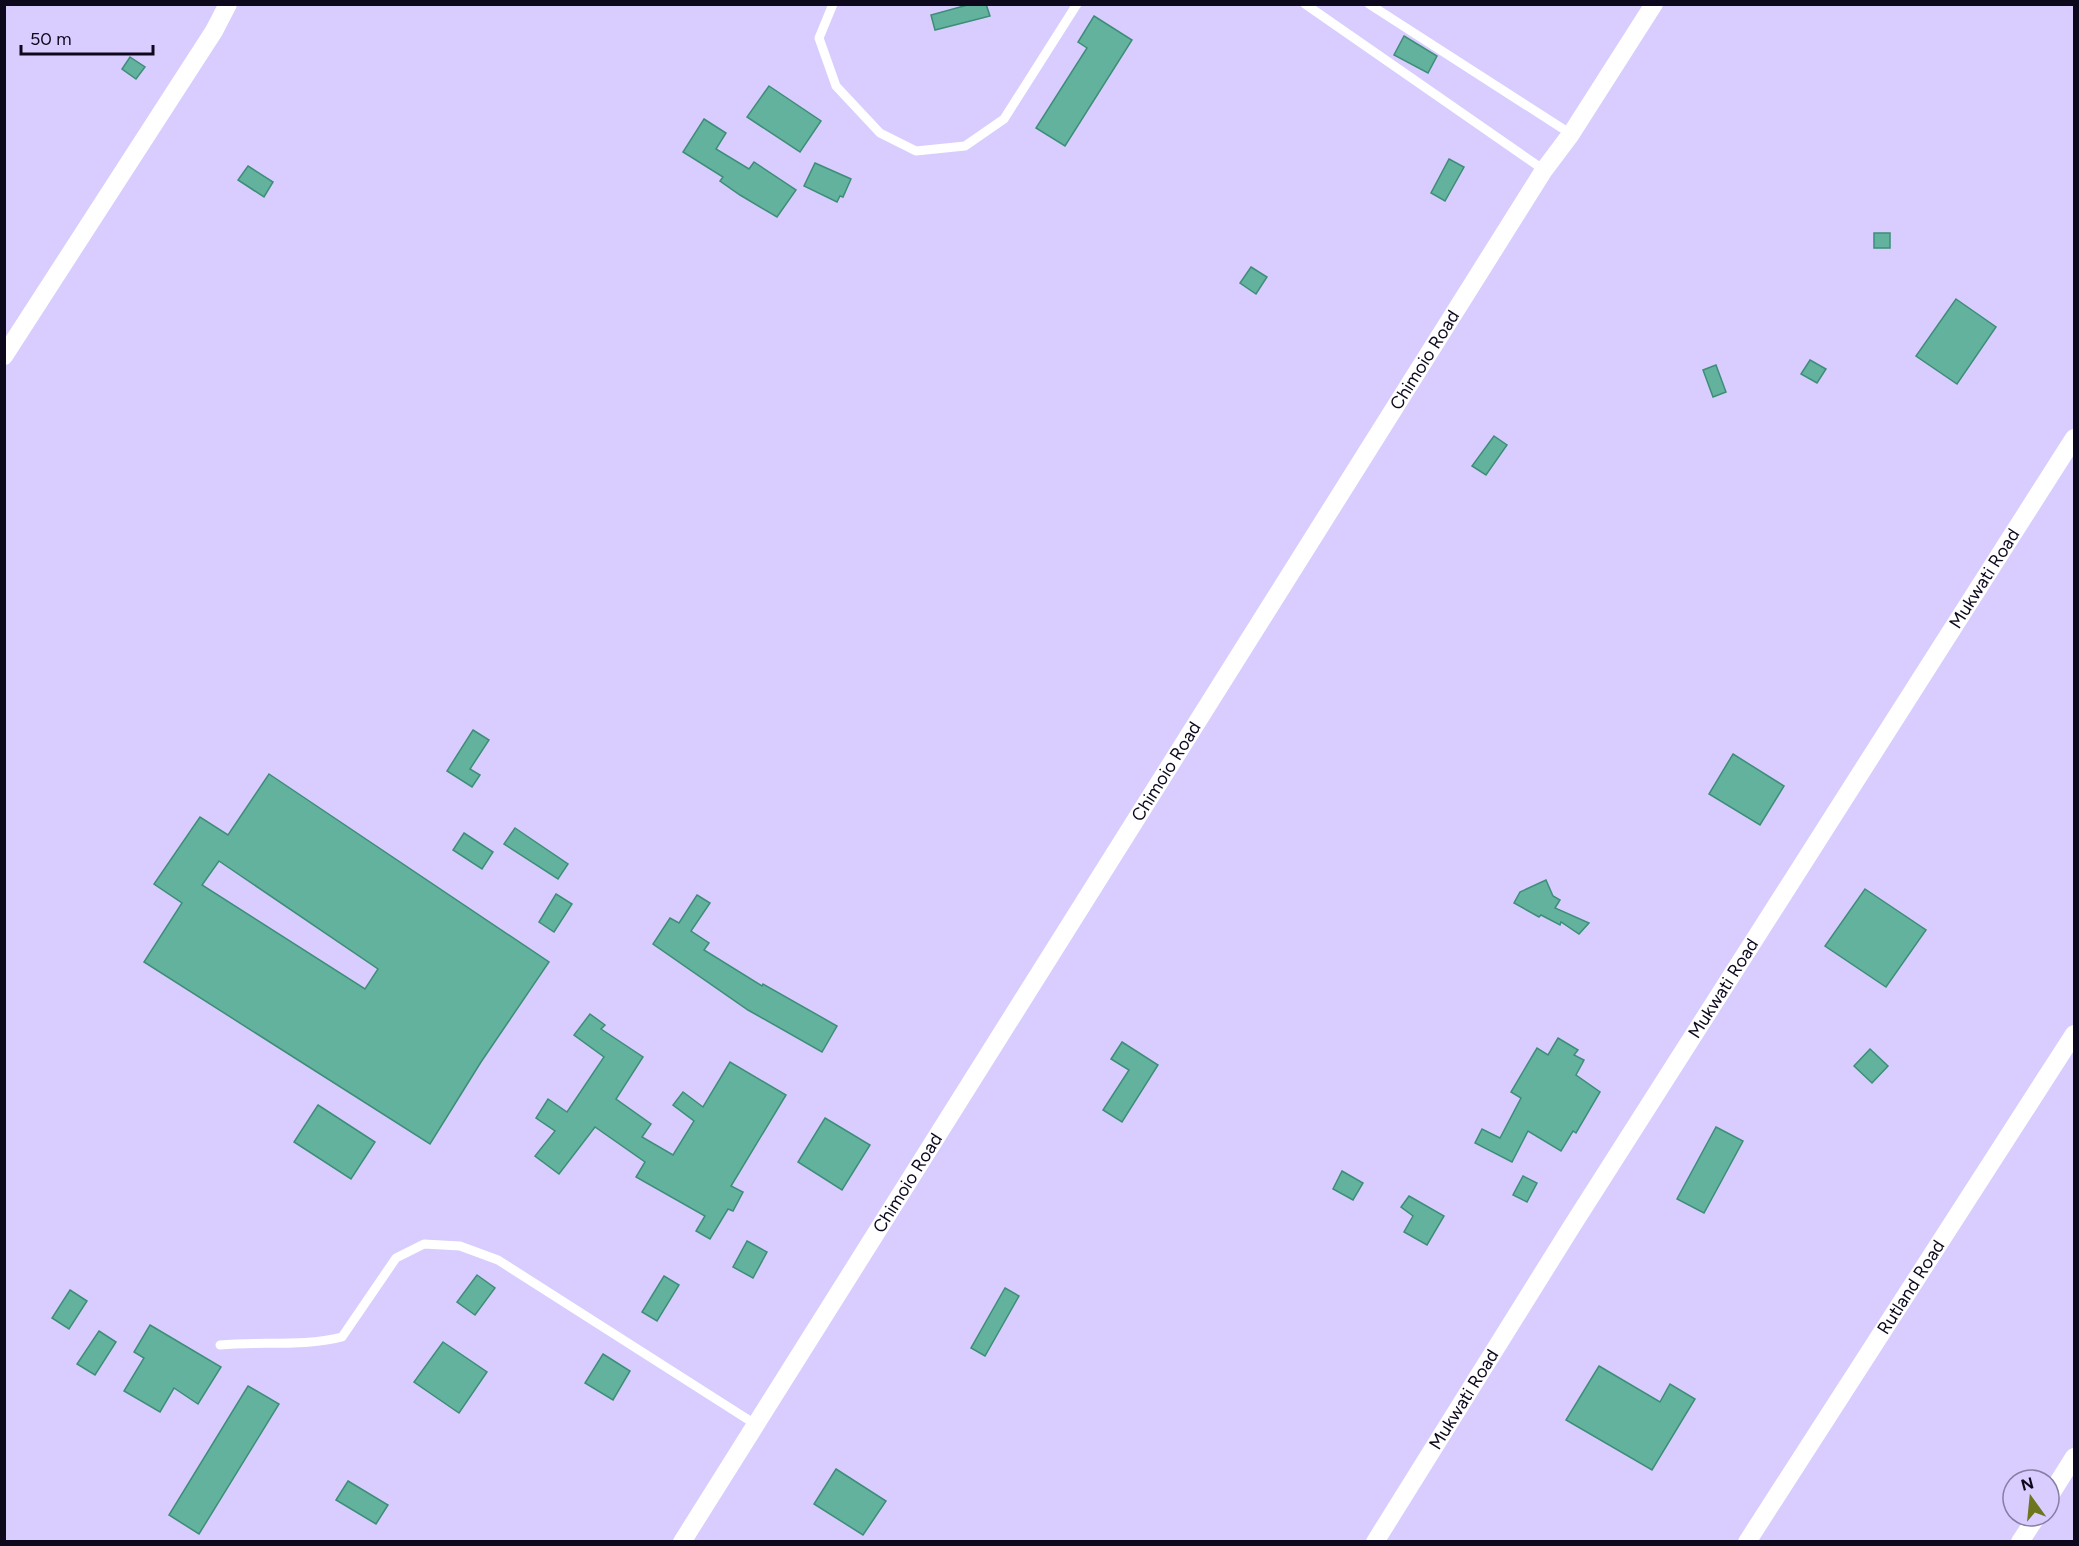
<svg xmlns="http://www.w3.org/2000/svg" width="2079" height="1546" font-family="Figtree,sans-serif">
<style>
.building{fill:#63b29d;stroke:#3d8d79;stroke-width:1.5;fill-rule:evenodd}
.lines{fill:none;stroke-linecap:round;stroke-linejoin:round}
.lane{stroke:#fff;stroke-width:9}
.street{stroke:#fff;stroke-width:18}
.labels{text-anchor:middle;stroke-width:6;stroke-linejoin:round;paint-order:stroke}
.street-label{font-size:18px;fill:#0e081d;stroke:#d8cdfe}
</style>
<rect width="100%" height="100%" fill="#d8cdfe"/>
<g class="building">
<polygon points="971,4 986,4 990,16 935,30 931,15"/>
<polygon points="1094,16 1132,40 1065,146 1036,128 1087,48 1078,42"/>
<polygon points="1404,36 1437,56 1428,73 1394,55"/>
<polygon points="130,57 145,67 136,79 122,69"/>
<polygon points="769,86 821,121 800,152 747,117"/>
<polygon points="704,119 726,133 716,149 749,169 754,162 796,190 777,217 740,195 720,181 723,177 683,152"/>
<polygon points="1449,159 1464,167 1445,201 1431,193"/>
<polygon points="815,163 851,179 843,197 840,196 837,202 804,186"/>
<polygon points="248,166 273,182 264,197 238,180"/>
<rect x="1874" y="233" width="16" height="15"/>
<polygon points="1251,267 1267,277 1256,294 1240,283"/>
<polygon points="1956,299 1996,327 1957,384 1916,356"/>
<polygon points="1810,360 1826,369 1817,383 1801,374"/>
<polygon points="1716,365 1726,392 1713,397 1703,370"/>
<polygon points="1494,436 1507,445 1486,475 1472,466"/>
<polygon points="473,730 489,740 470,769 480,775 472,787 447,771"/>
<polygon points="1733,754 1784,786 1760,825 1709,794"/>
<path d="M269,774L549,962L481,1062L430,1144L144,962L182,903L154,884L200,817L228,835ZM219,861L378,969L365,989L202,885Z"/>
<polygon points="515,828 568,864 558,879 504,844"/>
<polygon points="464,833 493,852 482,869 453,850"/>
<polygon points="1546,880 1553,896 1560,900 1555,908 1589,923 1579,934 1561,922 1560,925 1541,915 1539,917 1514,903 1520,892"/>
<polygon points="1865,889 1926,930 1886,987 1825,946"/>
<polygon points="556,894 572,904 554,932 539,922"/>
<polygon points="697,895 710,903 691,931 709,943 704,950 762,986 763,984 837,1026 822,1052 748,1010 653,944 670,918 679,923"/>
<polygon points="590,1014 605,1025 601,1029 643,1057 616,1099 651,1124 642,1137 673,1155 694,1121 673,1105 683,1092 703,1107 730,1062 786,1095 731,1186 743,1192 733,1211 728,1209 710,1239 696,1231 705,1216 636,1177 645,1162 595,1127 559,1174 535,1156 555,1131 536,1118 548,1099 567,1112 604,1057 574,1035"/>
<polygon points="1558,1038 1578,1050 1574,1055 1584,1060 1576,1075 1600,1092 1576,1133 1573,1131 1561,1151 1528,1131 1512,1162 1475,1143 1482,1129 1500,1138 1521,1098 1511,1092 1537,1048 1548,1055"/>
<polygon points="1122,1042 1158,1065 1122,1122 1103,1110 1129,1070 1111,1059"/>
<polygon points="1870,1049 1888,1066 1872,1083 1854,1066"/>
<polygon points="318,1105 375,1142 351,1179 294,1142"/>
<polygon points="825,1118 870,1145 842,1190 798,1162"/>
<polygon points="1716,1127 1743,1141 1704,1213 1677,1199"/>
<polygon points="1342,1171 1363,1183 1353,1200 1333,1189"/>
<polygon points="1523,1176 1537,1183 1527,1202 1513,1195"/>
<polygon points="1409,1196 1444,1216 1427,1245 1404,1232 1413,1216 1401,1207"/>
<polygon points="747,1241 767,1252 753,1278 733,1267"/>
<polygon points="477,1275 495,1288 475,1315 457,1302"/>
<polygon points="664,1276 679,1285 657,1321 642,1312"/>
<polygon points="1005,1288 1019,1296 985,1356 971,1348"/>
<polygon points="70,1290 87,1301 69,1329 52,1318"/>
<polygon points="150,1325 221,1367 198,1404 174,1388 160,1412 124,1391 144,1358 134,1352"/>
<polygon points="99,1331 116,1342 95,1375 77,1364"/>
<polygon points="443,1342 487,1372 459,1413 414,1382"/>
<polygon points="603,1354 630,1371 613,1400 585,1383"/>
<polygon points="1599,1366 1660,1402 1670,1384 1695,1399 1652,1470 1566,1420"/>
<polygon points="248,1386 279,1404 199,1534 169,1515"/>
<polygon points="836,1469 886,1501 863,1535 814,1504"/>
<polygon points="348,1481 388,1505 376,1524 336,1500"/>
</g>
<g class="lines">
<g class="lane">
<polyline points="833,4 819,38 836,86 880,133 916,151 965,146 1004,119 1077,4"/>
<polyline points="1305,4 1544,170"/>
<polyline points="1369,4 1571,134"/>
<path d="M220,1345C260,1341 303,1347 342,1337L396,1258L424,1244L460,1246L498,1260L755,1424"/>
</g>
<g class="street">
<polyline points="4,356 214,31 228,4"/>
<polyline points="2049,1497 2074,1457"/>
<path id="s1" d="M682,1542L1544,170L1571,134L1654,4"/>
<path id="s2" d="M1375,1542L1572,1226L2074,438"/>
<path id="s3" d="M1747,1542L2074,1034"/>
<polyline points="2020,1542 2037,1516"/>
</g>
</g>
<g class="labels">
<g class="street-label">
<text dy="6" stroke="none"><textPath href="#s1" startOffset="1396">Chimoio Road</textPath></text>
<text dy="6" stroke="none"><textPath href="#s2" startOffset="1140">Mukwati Road</textPath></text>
<text dy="6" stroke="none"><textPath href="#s1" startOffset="910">Chimoio Road</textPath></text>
<text dy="6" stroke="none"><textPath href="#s2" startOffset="654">Mukwati Road</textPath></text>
<text dy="6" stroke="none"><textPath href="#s1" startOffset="424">Chimoio Road</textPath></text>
<text dy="6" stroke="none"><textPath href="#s3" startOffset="303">Rutland Road</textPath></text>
<text dy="6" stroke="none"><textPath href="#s2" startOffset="168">Mukwati Road</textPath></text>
</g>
</g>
<rect width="2079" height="1546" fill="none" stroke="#0e081d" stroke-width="12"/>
<g transform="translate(2031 1498) rotate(345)"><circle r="28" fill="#d8cdfe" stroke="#877ea4" stroke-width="1.5"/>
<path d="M0-4.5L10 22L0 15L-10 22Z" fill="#6e751f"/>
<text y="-9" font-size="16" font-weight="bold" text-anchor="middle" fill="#0e081d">N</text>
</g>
<path d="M21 45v9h132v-9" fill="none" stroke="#0e081d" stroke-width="3"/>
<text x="30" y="45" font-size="18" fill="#0e081d" stroke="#d8cdfe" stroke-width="4.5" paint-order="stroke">50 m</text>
</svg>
